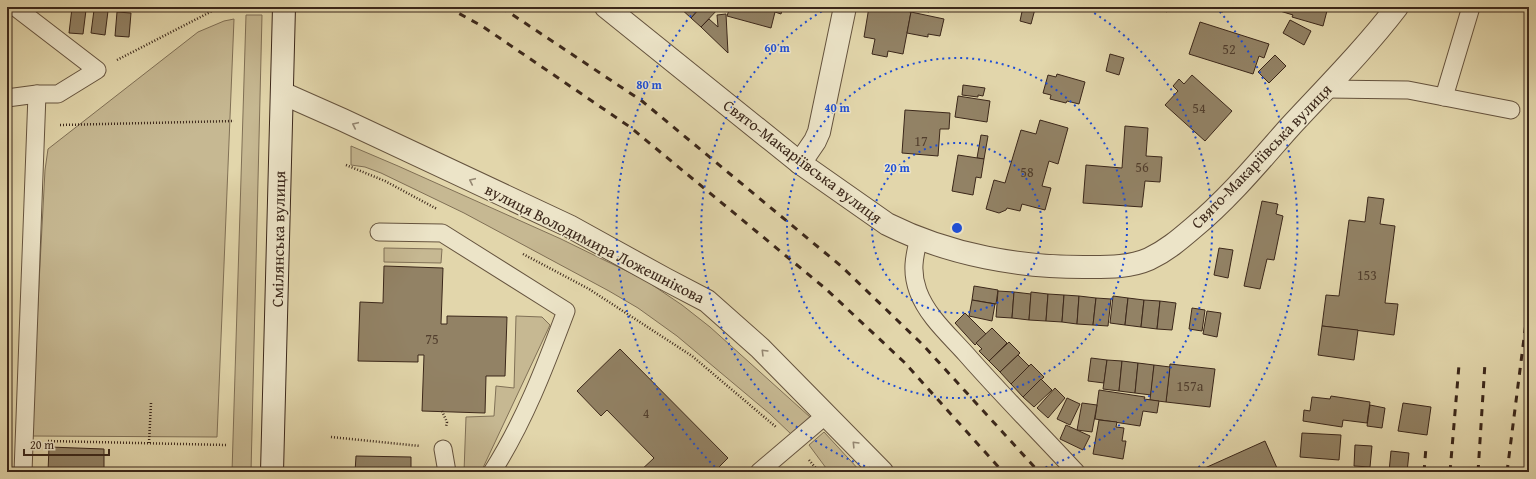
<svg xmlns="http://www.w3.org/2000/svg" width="1536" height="479" font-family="'Gentium Book Plus',serif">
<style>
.green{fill:#c6b892;stroke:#807056}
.building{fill:#928265;stroke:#3b271a}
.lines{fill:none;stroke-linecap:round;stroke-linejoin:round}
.service-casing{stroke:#65533e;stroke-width:19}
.minor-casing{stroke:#65533e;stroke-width:24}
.tertiary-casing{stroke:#65533e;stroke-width:24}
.secondary-casing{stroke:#3b271a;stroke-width:24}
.path{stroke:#3b271a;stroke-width:2.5;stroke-dasharray:1 2;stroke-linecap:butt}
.service{stroke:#ece4c8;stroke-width:17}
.minor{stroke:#ece4c8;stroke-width:22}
.tertiary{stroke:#ece4c8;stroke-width:22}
.secondary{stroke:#ece4c8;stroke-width:22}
.rail{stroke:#3b271a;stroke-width:3;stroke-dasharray:7 7;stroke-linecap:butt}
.oneway{stroke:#948671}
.ring{fill:none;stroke:#1d4ed8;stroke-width:2;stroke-dasharray:2 4}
.labels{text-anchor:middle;stroke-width:3;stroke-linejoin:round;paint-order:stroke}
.number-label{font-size:14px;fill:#513e2d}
.street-label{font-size:16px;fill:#3b271a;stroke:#ece4c8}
.centre{fill:#1d4ed8;stroke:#ece4c8;stroke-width:2}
.ring-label{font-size:12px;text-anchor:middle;font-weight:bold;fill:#1d4ed8;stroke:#ece4c8;stroke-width:3;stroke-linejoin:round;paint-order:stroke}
</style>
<rect width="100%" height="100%" fill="#e2d6ab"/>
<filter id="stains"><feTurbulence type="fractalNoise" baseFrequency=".005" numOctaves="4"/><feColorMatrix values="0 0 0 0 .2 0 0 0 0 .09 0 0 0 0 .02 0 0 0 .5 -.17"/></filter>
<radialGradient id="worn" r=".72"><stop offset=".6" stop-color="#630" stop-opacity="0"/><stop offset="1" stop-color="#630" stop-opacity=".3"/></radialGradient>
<g class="green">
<polygon points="246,15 262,15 251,472 232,472"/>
<polygon points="234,19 217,437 31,436 45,170 48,149 198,32 224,21"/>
<polygon points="351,146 398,166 561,239 645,280 682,305 710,327 810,417 791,434 770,414 677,336 638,308 609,291 464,213 381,173 365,167 351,165"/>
<polygon points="384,248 442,249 441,263 384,262"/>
<polygon points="516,316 542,317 550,325 481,472 464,472 466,417 494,416 496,386 514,388"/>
<polygon points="824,432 861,472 829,472 809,445"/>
</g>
<g class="building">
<polygon points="679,7 701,7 691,18"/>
<polygon points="701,7 719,8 701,27 691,18"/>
<polygon points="730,7 783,7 781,14 775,12 771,28 727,16"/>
<polygon points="869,7 885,7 911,12 903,54 888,51 887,57 872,54 875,39 864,37"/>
<polygon points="911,7 931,7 929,12"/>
<polygon points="1023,7 1035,9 1031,24 1020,21"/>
<polygon points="1159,7 1169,7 1167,12"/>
<polygon points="1201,7 1224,7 1223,12"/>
<polygon points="1282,7 1328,7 1323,26 1292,17 1293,15 1280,11"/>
<polygon points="72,8 86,10 83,34 69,33"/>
<polygon points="94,10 108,11 105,35 91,33"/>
<polygon points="117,12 131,13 129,37 115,36"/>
<polygon points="911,12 944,19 940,36 928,34 928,37 907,33"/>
<polygon points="726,14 728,53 701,27 709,19 718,27 717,15"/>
<polygon points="1290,20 1311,31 1304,45 1283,33"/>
<polygon points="1200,22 1269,44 1264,58 1259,56 1253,74 1189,54"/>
<polygon points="1110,54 1124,58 1119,75 1106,71"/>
<polygon points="1275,55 1286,66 1269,83 1258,72"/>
<polygon points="1057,74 1085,82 1079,104 1067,101 1066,103 1050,99 1051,95 1043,93 1048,75 1056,77"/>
<polygon points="1192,75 1232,111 1205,141 1165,105 1178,91 1173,86 1179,79 1184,84"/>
<polygon points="963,85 985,88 983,96 978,95 978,97 962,95"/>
<polygon points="958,96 990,101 987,122 955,117"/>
<polygon points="905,110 950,113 949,129 940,129 938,156 902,153"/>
<polygon points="1040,120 1068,128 1058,164 1049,161 1042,186 1051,188 1045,210 1022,204 1020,211 1007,208 1006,210 999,213 986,209 994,180 1005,183 1021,130 1036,134"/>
<polygon points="1125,126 1148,128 1146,156 1162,157 1160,182 1145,181 1142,207 1083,203 1086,165 1122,168"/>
<polygon points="981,135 988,136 984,159 977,158"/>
<polygon points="7,137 11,137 7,284"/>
<polygon points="958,155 984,159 981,178 976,177 973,195 952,191"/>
<polygon points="1368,197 1384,199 1380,224 1395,226 1385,303 1398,304 1394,335 1322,326 1326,295 1339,296 1349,220 1365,222"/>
<polygon points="1262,201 1278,204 1276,214 1283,216 1274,260 1267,259 1260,289 1244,286"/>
<polygon points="1219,248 1233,250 1228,278 1214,275"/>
<polygon points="384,266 443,268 441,324 447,324 447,316 507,317 505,376 486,376 485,413 422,411 424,355 418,355 418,362 358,361 360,302 383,303"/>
<polygon points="974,286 998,290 996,304 972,300"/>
<polygon points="998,291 1014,292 1012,318 996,317"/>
<polygon points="1014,292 1031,294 1029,320 1012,318"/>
<polygon points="1031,292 1048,294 1046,321 1029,320"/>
<polygon points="1048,294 1064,295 1062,322 1046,321"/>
<polygon points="1064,295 1079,296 1077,324 1062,322"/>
<polygon points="1079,296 1096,298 1093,325 1077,324"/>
<polygon points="1113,296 1128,298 1125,325 1110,323"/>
<polygon points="1096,298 1111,299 1108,326 1093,325"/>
<polygon points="1128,298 1144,300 1141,327 1125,325"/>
<polygon points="972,300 995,304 992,321 969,316"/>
<polygon points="1144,300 1160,301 1157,329 1141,327"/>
<polygon points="1160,301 1176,303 1172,330 1157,329"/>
<polygon points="1192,308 1205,310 1202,331 1189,329"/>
<polygon points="1207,311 1221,313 1217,337 1203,334"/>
<polygon points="965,313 986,334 975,345 955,323"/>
<polygon points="1322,326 1358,330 1354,360 1318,355"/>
<polygon points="992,328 1007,343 989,361 979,351 982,349 976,343"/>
<polygon points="1009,342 1020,353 1000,372 989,361"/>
<polygon points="620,349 728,458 714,472 639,472 654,458 607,410 601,416 577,391"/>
<polygon points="1018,355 1029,366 1011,384 1000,372"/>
<polygon points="1091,358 1107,360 1104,383 1088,381"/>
<polygon points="1107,360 1122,361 1119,391 1103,389"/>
<polygon points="1122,361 1138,363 1135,393 1119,391"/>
<polygon points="1138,363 1154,365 1151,395 1135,393"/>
<polygon points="1031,364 1044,377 1023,397 1011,384"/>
<polygon points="1170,364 1215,369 1210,407 1166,402"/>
<polygon points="1154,365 1170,367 1166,402 1150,400"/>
<polygon points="1041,379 1052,390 1034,407 1023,397"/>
<polygon points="1055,388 1065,398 1048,418 1037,408"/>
<polygon points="1099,390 1145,397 1144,399 1159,401 1157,413 1143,411 1140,426 1095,419"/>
<polygon points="1331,396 1370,402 1367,423 1343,420 1342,427 1303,421 1304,410 1310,411 1312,397 1330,399"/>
<polygon points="1067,398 1080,404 1070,425 1057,419"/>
<polygon points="1082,403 1097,405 1092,432 1077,430"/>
<polygon points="1403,403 1431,407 1427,435 1398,431"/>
<polygon points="1370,405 1385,408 1382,428 1367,426"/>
<polygon points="1099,420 1117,422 1116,427 1124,428 1122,441 1126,441 1123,459 1093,454"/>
<polygon points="1066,425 1090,436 1083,450 1060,439"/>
<polygon points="1302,433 1341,435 1339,460 1300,457"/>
<polygon points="1265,441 1277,468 1269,472 1196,472"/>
<polygon points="1355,445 1372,446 1370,467 1354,466"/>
<polygon points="49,447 104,449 104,472 48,472"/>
<polygon points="1391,451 1409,453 1407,472 1389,472"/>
<polygon points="356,456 411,457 411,472 355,472"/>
<polygon points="567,467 571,472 562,472"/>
</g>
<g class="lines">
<defs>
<g id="service">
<polyline points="1326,89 1408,90 1511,110"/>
<polyline points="1444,97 1471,7"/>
<polyline points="7,98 37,94 58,94 97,70 15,7"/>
<path d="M379,232L442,233L566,311C545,367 524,422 492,472"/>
<path d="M919,238C914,257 911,272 918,291C927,316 949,335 966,354C1001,394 1039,432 1076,472"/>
<polyline points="443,449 447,472"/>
<polyline points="23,472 37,94"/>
<polyline points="759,472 826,415"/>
</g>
<polyline id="minor" points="800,163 815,141 819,132 845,7"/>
<g id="tertiary">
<path d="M606,7L800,163L887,224C949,255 1021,268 1091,267C1110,267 1131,267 1149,259C1166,251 1179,240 1193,228C1228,199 1258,163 1288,129C1325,89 1364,50 1397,7"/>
<polyline points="282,93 343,120 569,226 665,279 707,301 760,348 882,472"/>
</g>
<polyline id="secondary" points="272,472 284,7"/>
</defs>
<use href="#service" class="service-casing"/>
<use href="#minor" class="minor-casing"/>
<use href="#tertiary" class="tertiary-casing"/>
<use href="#secondary" class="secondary-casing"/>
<g class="path">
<polyline points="117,60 220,7"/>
<polyline points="60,125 234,121"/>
<polyline points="346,165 385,181 437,209"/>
<polyline points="523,254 589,289 692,356 776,427"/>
<polyline points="442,411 447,422 446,427"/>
<polyline points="331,437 420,446"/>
<polyline points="48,441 226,445"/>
<polyline points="149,443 151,403"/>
<polyline points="809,460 819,472"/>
</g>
<use href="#service" class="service"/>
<use href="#minor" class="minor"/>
<use href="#tertiary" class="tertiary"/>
<use href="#secondary" class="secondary"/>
<g class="rail">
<polyline points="447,7 482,26 630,127 826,289 904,362 1003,472"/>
<polyline points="501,7 642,101 841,266 923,345 1039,472"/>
<polyline points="1424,472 1426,447"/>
<polyline points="1450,472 1459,365"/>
<polyline points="1478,472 1485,363"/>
<polyline points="1507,472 1529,299"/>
</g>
</g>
<defs><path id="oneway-chevron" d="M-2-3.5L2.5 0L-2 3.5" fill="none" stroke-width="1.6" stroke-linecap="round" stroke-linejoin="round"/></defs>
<g class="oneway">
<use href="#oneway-chevron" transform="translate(355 125) rotate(-155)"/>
<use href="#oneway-chevron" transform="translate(472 181) rotate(-155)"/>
<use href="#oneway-chevron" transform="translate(764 352) rotate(-135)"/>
<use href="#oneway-chevron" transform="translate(855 444) rotate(-134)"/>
</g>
<g class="ring">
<circle cx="957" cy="228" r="85"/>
<circle cx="957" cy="228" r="170"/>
<path d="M882 472A255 255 0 0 1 829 7M1084 7A255 255 0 0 1 1032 472"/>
<path d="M719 471A340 340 0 0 1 698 7M1216 7A340 340 0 0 1 1195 471"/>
</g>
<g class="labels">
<g class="number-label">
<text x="1229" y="54">52</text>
<text x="1199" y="113">54</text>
<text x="921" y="146">17</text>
<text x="1142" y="172">56</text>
<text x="1027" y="177">58</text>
<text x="1367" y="280">153</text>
<text x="432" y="344">75</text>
<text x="1190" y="391">157а</text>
<text x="646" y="418">4</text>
</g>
<g class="street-label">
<text transform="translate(1261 156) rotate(-46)" y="6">Свято-Макаріївська вулиця</text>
<text transform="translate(803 161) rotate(37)" y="6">Свято-Макаріївська вулиця</text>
<text transform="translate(278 239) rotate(-89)" y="6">Смілянська вулиця</text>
<text transform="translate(595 243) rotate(27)" y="6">вулиця Володимира Ложешнікова</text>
</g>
</g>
<circle cx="957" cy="228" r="6" class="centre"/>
<g class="ring-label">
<text x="777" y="52">60 m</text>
<text x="649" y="89">80 m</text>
<text x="837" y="112">40 m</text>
<text x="897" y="172">20 m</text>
</g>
<rect width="1536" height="479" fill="none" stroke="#e2d6ab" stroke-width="24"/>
<rect x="8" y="8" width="1520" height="463" fill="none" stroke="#3b271a" stroke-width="2"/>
<rect x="12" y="12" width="1512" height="455" fill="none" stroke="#3b271a"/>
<path d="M24 449v6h85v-6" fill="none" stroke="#3b271a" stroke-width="2"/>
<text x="30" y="449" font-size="12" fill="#3b271a" stroke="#ece4c8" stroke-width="3" paint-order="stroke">20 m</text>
<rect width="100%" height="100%" filter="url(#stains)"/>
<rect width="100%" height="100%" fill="url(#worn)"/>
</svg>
